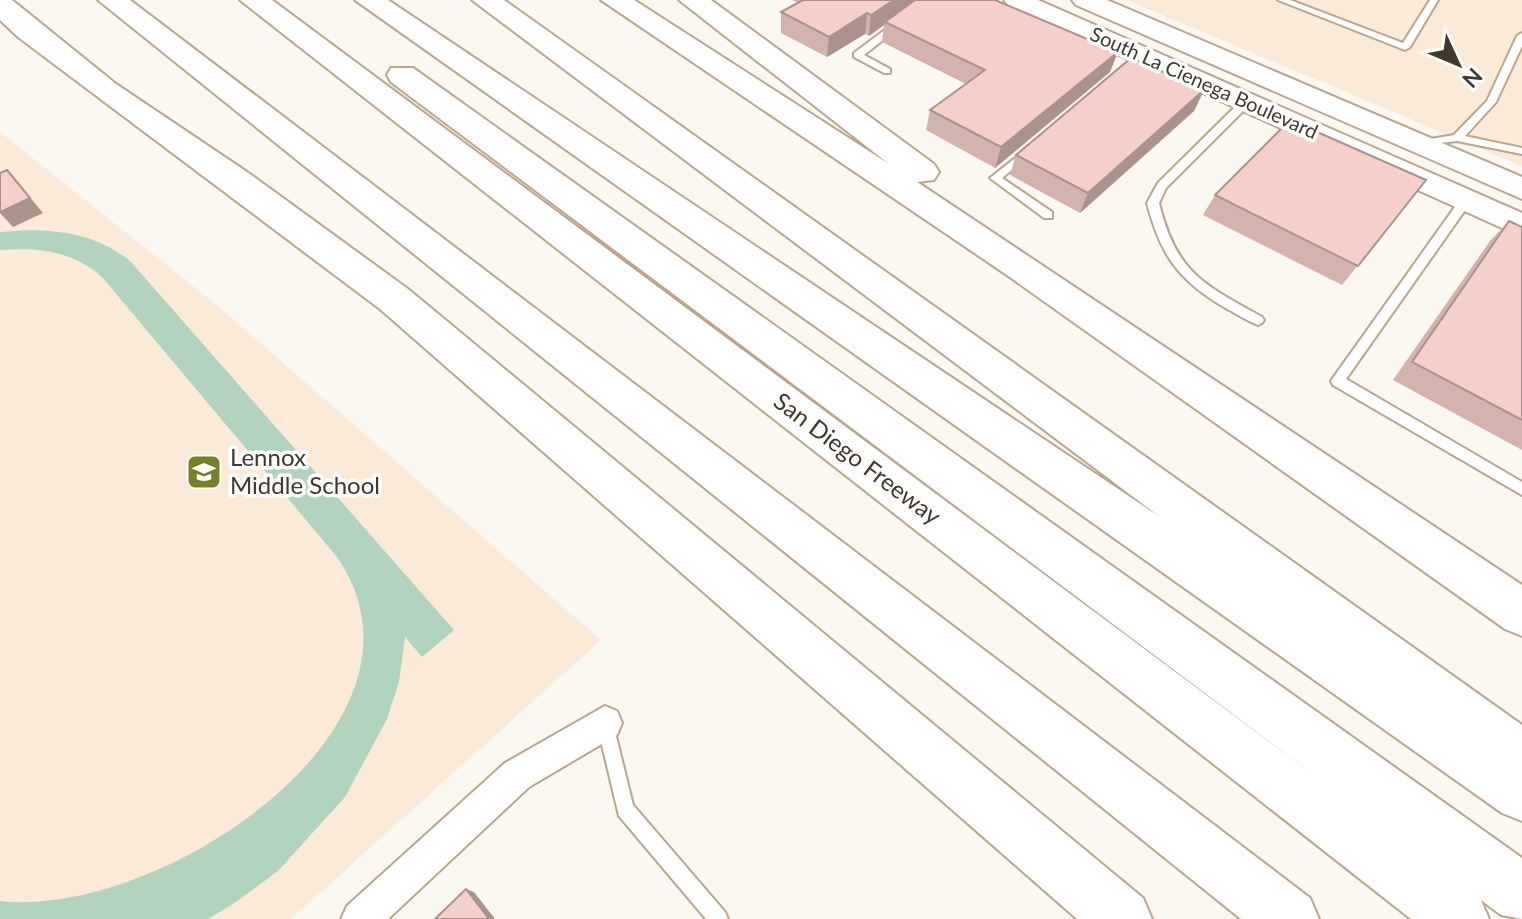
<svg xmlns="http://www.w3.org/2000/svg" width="1522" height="919" font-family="Lato,sans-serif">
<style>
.built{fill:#fbead7}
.green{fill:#b2d4be}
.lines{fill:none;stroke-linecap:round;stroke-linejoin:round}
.service-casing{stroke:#bba68d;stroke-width:4}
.minor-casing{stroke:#bba68d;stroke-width:4}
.secondary-casing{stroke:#bba68d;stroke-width:4}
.motorway-casing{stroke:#bba68d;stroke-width:4}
.service{fill:#fff;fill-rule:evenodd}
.minor{fill:#fff;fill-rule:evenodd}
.secondary{fill:#fff;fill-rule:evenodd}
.motorway{fill:#fff;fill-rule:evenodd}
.wall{fill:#d3b3ae}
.shaded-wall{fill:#ac928d}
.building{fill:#f5d0ca;stroke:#ac928d;stroke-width:2}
.labels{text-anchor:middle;stroke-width:7;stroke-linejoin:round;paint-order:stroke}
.far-street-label{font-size:20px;fill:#40382d;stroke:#fff}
.poi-label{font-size:24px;fill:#40382d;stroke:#fff;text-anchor:start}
.street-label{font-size:24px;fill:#40382d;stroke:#fff}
</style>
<rect width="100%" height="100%" fill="#fbf7f1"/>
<g class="built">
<polygon points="1127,0 1522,0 1522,166"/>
<polygon points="0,132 214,303 601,640 291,919 0,919"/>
</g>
<path class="green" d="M30,230C69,231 101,237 131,262L454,630L422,657L405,637L399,682L387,719L345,797L278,871L236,902L208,919H0V901C159,919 453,725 337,557L102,277C73,251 38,247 0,250V232Z"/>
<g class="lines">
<defs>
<g id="service">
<polygon points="1278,0 1290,0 1403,43 1430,0 1438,0 1410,47 1405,50"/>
<polygon points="894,23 902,25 864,55 890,69 890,73 884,73 854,57 854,53"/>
<polygon points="1522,33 1522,46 1496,102 1465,136 1522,148 1522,154 1457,141 1413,146 1413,142 1454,135 1487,101 1517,36"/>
<path d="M1246,99L1251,102L1250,104L1166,188L1159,203C1176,273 1203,284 1262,317L1264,320L1262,323L1258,325C1246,320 1235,313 1224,307C1178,280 1160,254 1147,203L1158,183L1242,100Z"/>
<polygon points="1028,148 1033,151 1032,153 1002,178 1052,212 1052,218 1044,218 990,178"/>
<polygon points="1466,196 1470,197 1470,203 1346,379 1522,482 1522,495 1333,385 1331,381 1462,197"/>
<polygon points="605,716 611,718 613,724 633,805 725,912 728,919 706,919 619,816 597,724 599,718"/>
</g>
<polygon id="minor" points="605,706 617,711 622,723 617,735 529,787 388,919 341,919 347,906 505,763"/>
<g id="secondary">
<polygon points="1004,0 1038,0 1522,213 1522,237 1008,5"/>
<polygon points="1072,0 1107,0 1522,177 1522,199 1076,5"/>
</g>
<g id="motorway">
<polygon points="0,0 12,0 116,84 247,172 408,289 1143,898 1152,919 1077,919 380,309 18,37 0,20"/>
<polygon points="98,0 130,0 1310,898 1319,919 1241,919"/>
<polygon points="240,0 272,0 1322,781 391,82 387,75 391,68 413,68 1522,858 1522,919 1501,915 1481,900 1489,919 1411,919"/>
<polygon points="355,0 388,0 1160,517 472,0 504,0 1522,725 1522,821 1502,813"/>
<polygon points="601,0 634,0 889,164 679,0 711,0 934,164 939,172 934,180 917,182 1522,585 1522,636 1505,629 1007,275"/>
</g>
</defs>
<use href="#service" class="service-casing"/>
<use href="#minor" class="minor-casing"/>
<use href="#secondary" class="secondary-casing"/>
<use href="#motorway" class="motorway-casing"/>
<use href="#service" class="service"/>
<use href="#minor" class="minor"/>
<use href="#secondary" class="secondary"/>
<use href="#motorway" class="motorway"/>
</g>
<g class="wall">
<polygon points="792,0 995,0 1110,72 995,168 926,130 930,110 966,84 882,42 884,25 869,36 865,34 827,57 781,33 781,12 798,3"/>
<polygon points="1204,90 1194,111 1080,213 1010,175 1016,155"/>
<polygon points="1426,180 1342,285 1203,215 1215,195"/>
<polygon points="1509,221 1522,227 1522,450 1393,380 1490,241"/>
</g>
<g class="shaded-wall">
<polygon points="894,0 923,0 885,22 884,25 869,36 871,15"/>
<polygon points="867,13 865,34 827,57 829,37"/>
<polygon points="1118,52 1110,72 995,168 1001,147"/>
<polygon points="1204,90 1194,111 1080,213 1088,193"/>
<polygon points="7,170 43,213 13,227 0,213"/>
<polygon points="466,889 474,892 495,919 489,919"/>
</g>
<g class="building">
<polygon points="803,0 894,0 871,15 867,13 829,37 781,12"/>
<polygon points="915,0 995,0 1118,52 1001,147 930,110 985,70 885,22"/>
<polygon points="1131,58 1204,90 1088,193 1016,155"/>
<polygon points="1290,120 1426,180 1358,266 1215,195"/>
<polygon points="7,170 30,198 0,212 0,173"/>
<polygon points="1509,221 1522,227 1522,420 1412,362"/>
<polygon points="466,889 489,919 435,919"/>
</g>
<defs>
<symbol id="school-square" viewBox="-11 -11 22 22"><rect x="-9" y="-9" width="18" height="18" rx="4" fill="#787f2a" stroke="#fff"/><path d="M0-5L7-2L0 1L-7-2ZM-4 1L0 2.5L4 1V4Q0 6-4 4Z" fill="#fff"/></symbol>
</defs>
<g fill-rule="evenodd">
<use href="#school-square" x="184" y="452" width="40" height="40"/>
</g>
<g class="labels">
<g class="far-street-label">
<text transform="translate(1204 83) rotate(24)" y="7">South La Cienega Boulevard</text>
</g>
<g class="poi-label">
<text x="230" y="466">Lennox<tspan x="230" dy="28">Middle School</tspan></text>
</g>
<g class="street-label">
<text transform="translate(857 459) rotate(37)" y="8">San Diego Freeway</text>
</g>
</g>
<g transform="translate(1458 64) rotate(134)" stroke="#ffffff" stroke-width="6" paint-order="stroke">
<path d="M0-6L14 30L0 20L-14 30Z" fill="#40382d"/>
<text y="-12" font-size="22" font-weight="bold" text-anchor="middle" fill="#40382d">N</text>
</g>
</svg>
